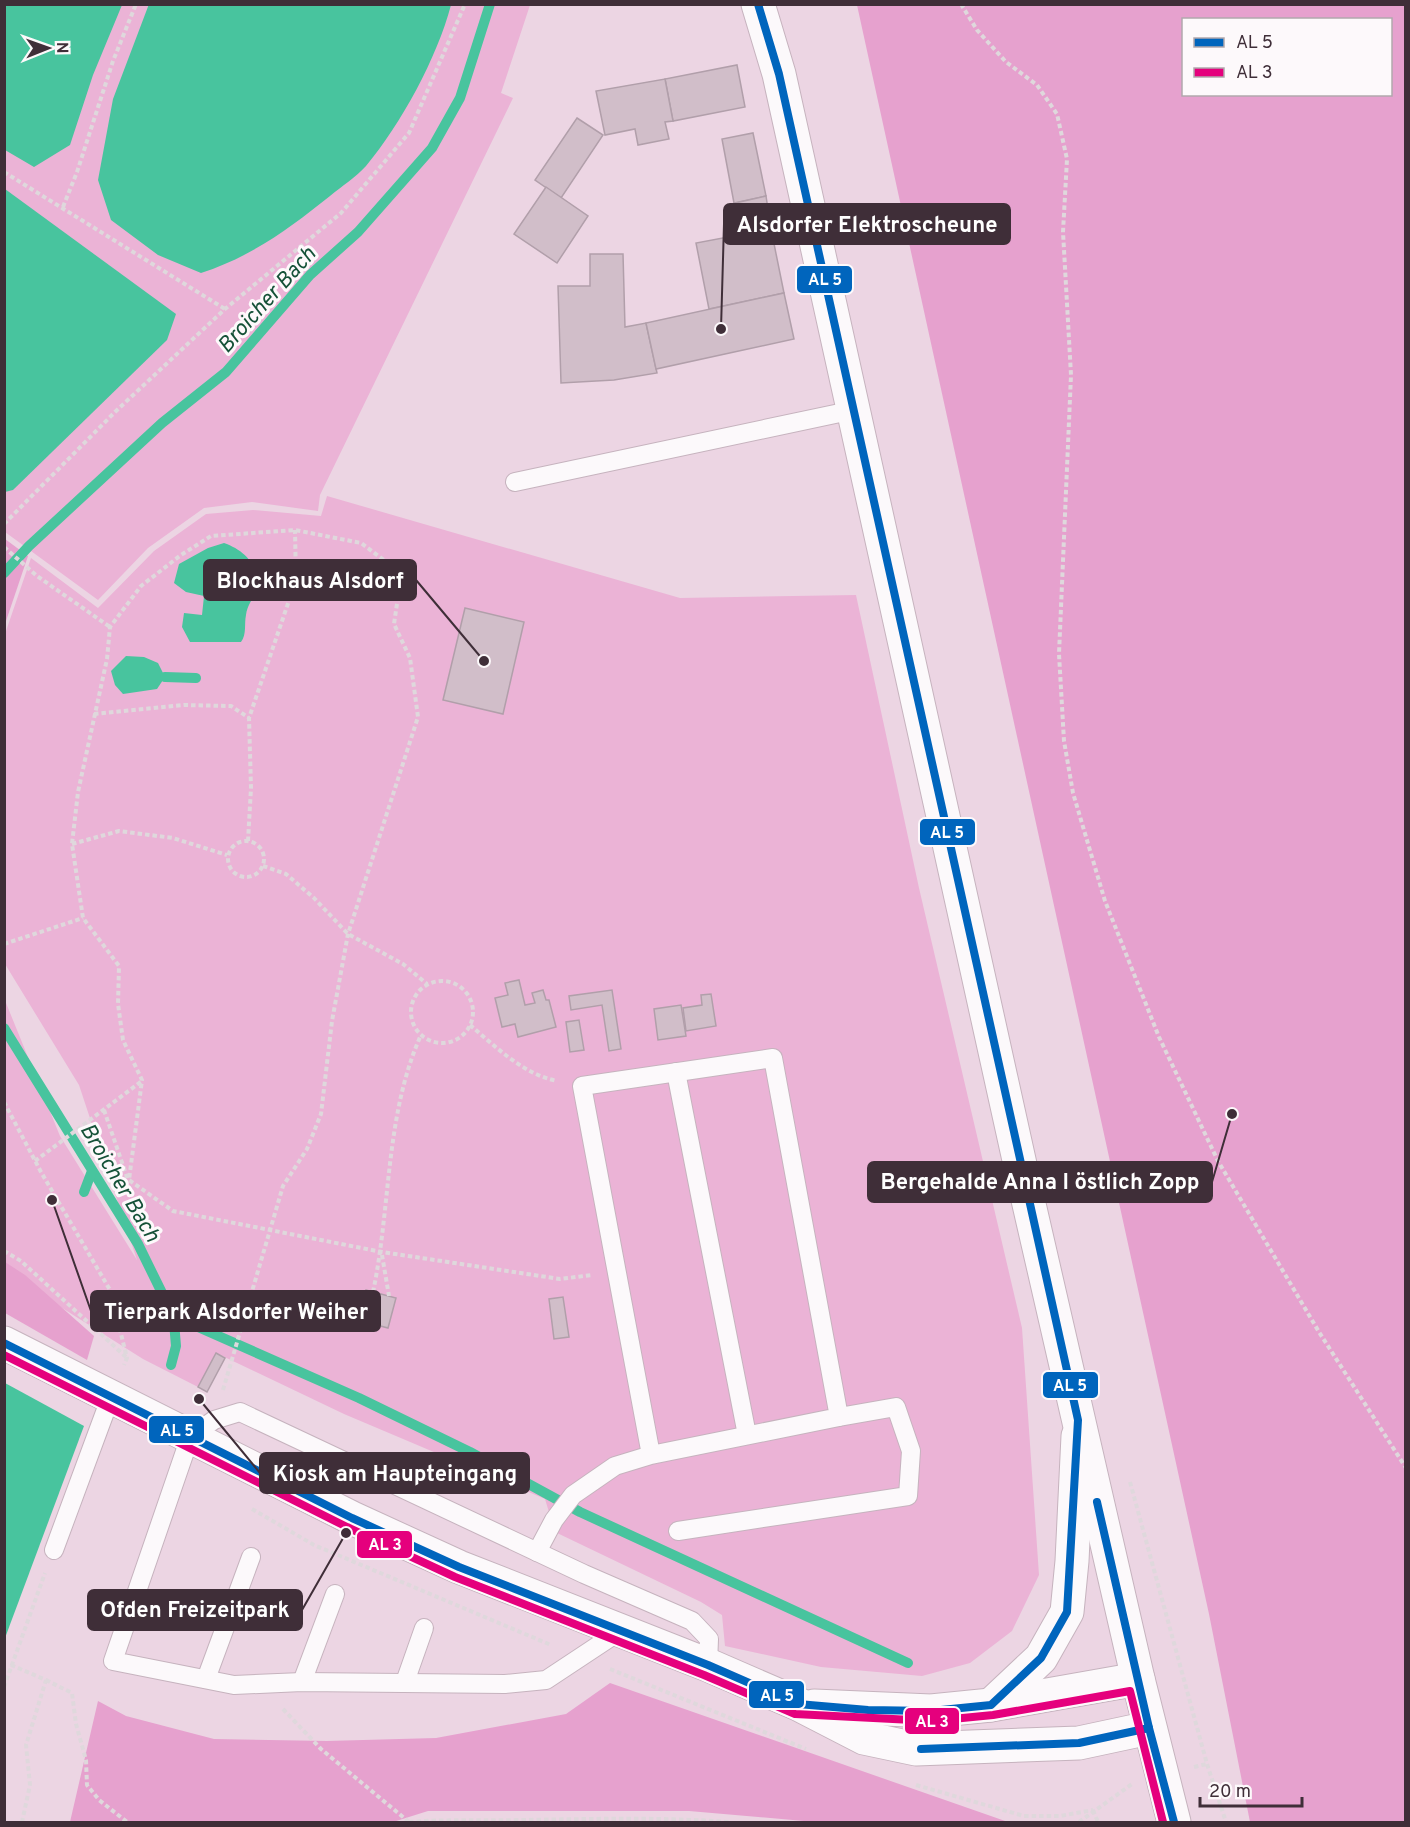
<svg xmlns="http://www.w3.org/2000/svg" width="1410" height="1827" font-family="Overpass,sans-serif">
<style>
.green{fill:#ebb3d6}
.forest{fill:#e6a1ce;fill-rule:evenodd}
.water{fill:#48c49e}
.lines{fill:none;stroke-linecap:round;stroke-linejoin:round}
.stream{stroke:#48c49e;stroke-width:10}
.building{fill:#d1bec9;stroke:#b19faa;stroke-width:1.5}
.service-casing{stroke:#c6b3be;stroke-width:20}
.tertiary-casing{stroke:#c6b3be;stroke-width:35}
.primary-casing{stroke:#c6b3be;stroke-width:35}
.path{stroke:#dfd8dc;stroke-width:4;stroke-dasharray:4.5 3;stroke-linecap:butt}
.service{stroke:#fcf9fb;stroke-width:18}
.tertiary{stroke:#fcf9fb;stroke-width:33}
.primary{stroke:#fcf9fb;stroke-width:33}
.bus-1-casing{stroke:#fdf9fb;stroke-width:12}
.bus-2-casing{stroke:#fdf9fb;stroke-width:12}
.bus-1{stroke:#0065bd;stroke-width:8}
.bus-2{stroke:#e5007d;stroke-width:8}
.labels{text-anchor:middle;stroke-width:6;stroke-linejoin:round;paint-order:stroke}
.water-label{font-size:22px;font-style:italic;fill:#155138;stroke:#fdf9fb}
.leader{fill:none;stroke:#3f2e38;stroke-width:2}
.callout-dot{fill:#3f2e38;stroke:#fdf9fb;stroke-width:2}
.callout{fill:#3f2e38;stroke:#3f2e38;stroke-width:2}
.callout-label{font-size:22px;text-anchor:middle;font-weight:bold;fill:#fff}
.line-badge{stroke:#fdf9fb;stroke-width:2}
.badge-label{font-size:16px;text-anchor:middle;font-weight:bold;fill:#fff}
</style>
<rect width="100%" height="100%" fill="#ecd5e3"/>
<g class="green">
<polygon points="5,5 530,5 501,93 513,98 320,495 318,511 252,502 204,508 148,548 98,600 5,532"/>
<polygon points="327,496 680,598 856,595 919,888 1022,1328 1039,1575 1012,1631 970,1663 922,1676 821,1667 725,1646 722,1615 701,1602 555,1532 545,1499 344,1414 216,1353 198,1387 143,1359 5,1272 4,998 60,1136 137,1260 79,1085 5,964 5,634 31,558 98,608 154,551 206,514 253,510 321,516"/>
</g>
<g class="forest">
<path d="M857,5H1405V1822H1250L1209,1614ZM1184,20H1390V94H1184Z"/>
<polygon points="5,539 28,556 5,624"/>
<polygon points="5,1262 25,1275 94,1336 87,1360 5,1313"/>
<polygon points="610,1683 1008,1822 815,1822 689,1811 428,1811 393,1822 70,1822 98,1701 126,1716 214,1739 327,1741 436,1738 566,1714"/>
</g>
<g class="water">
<polygon points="5,4 122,5 93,75 70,145 34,167 5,150"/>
<path d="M149,4H451V5C437,58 401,124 366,166C356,177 342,186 330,196C290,228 251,257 201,273L158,255L111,220L98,180L113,99Z"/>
<polygon points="5,189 176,314 167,340 13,490 5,492"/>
<path d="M224,543C244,550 260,565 256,589C254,598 247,605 246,615C244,624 247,634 241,642H190L182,627L184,613L202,615L204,596L186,592L174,583L179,564L208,548Z"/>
<polygon points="126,656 144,657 158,663 165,677 157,689 123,694 115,685 111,671"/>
<polygon points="5,1383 84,1426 5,1638"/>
</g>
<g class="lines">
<g class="stream">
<polyline points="4,573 29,546 162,423 226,372 310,275 358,232 432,148 460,98 490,4"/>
<polyline points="165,677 196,678"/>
<polyline points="4,1028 138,1244 163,1295 174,1322 176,1346 171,1365"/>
<polyline points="84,1192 92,1171"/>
<polyline points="163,1295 198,1327 359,1398 470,1452 580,1512 908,1663"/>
</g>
</g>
<g class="building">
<polygon points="737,65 745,107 673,121 665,79"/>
<polygon points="665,79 673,121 665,122 669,139 638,145 635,129 605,135 596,91"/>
<polygon points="577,118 603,135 561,198 535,180"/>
<polygon points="753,133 766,196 734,203 722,139"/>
<polygon points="546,187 588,216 557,263 514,234"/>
<polygon points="766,196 771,229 737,235 731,204"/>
<polygon points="771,229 784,293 709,309 696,243"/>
<polygon points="590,254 623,254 625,327 646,323 657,373 614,380 561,383 558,286 590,286"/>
<polygon points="784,293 794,339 656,369 646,323"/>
<polygon points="465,608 524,622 503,714 443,700"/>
<polygon points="519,980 525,1005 535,1003 532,993 543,990 546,1000 549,1000 556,1027 518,1037 515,1024 502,1027 495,998 508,995 505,983"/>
<polygon points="612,990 621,1049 609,1051 602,1005 571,1010 569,996"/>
<polygon points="711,994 716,1026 686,1031 683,1008 702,1005 701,995"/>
<polygon points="681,1005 686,1036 658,1040 654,1009"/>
<polygon points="579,1020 584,1050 570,1052 566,1022"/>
<polygon points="366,1290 396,1298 388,1328 358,1320"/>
<polygon points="563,1297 569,1337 554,1339 549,1299"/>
<polygon points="216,1353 225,1358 207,1392 198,1387"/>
</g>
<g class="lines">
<defs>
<g id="service">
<polyline points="515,482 854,410"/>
<polyline points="676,1072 747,1435"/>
<polyline points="678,1531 908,1496 911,1451 896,1407 839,1417"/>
<polyline points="54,1550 111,1396"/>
<polyline points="537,1552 554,1520 573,1495 615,1466 651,1455 839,1417 773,1058 582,1086 651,1455"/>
<polyline points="620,1631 546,1680 505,1684 302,1682 234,1685 113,1661 190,1437 214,1420 240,1412 584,1574 692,1621 709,1639 708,1665"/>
<polyline points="206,1679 251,1557"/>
<polyline points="302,1682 335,1594"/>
<polyline points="405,1682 424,1628"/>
</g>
<g id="tertiary">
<polyline points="4,1343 352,1518 459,1567 708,1665 798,1704 864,1738 916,1749 1079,1743 1149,1728"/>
<polyline points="991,1705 1041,1658 1067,1612 1072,1561 1078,1436"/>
<polyline points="814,1706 931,1711 991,1705 1138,1679"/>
</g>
<polyline id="primary" points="758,4 779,74 1023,1178 1138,1679 1174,1822"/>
</defs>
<use href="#service" class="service-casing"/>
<use href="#tertiary" class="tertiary-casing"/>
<use href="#primary" class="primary-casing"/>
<g class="path">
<polyline points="961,4 977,30 1006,62 1037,85 1057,114 1067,159 1063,232 1071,375 1059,654 1064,741 1073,793 1105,901 1159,1037 1218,1161 1319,1332 1406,1468"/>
<polyline points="4,172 225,309"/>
<polyline points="63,207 77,172 113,61 136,4"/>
<polyline points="4,524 115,412 225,309 341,213 409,133 465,4"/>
<polyline points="4,547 37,576 110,627"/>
<polyline points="94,714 184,705 231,706 249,718"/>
<circle cx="246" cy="859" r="18"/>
<polyline points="248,841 251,788 249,718 296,580 295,530"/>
<polyline points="72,844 119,831 173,838 227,855"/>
<polyline points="263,866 286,874 314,898 348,934 403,964 427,984"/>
<polyline points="4,944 83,918"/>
<circle cx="442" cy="1012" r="31"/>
<path d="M470,1025C496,1047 523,1074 557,1081"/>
<polyline points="4,1102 41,1172 110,1290 127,1358 124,1365"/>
<polyline points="104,1110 128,1180"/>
<polyline points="35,1161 142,1081"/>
<polyline points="4,1251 21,1261 126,1357"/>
<polyline points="382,1255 389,1296"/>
<path d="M373,1292C391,1207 385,1115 421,1035"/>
<polyline points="223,1390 283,1186 307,1149 321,1114 332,1021 348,934 418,717 410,658 394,624 398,597 389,564 361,543 295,530 211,536 181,555 141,586 110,627 107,659 78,792 72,844 83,918 119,966 118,1004 123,1040 142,1080 129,1180 173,1211 382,1252 560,1279 592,1275"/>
<polyline points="1130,1482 1207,1764 1226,1822"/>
<polyline points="252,1509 314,1545 551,1645"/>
<polyline points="11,1665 46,1680 26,1745 30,1785 22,1822"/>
<polyline points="610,1669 806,1749"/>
<polyline points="46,1680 72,1693 76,1724 86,1760 87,1785 99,1800 127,1822"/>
<polyline points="4,1687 45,1573"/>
<polyline points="283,1709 321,1749 409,1822"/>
<polyline points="1194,1767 1207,1764"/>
<polyline points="916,1785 1024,1816 1060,1816 1093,1810"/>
<polyline points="1093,1810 1098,1822"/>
<path d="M409,1822C448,1819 484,1821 523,1820C592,1819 660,1817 729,1822"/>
<polyline points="1079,1822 1132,1784"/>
</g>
<use href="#service" class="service"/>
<use href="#tertiary" class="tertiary"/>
<use href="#primary" class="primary"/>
<defs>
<g id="bus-1">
<polyline points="4,1343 352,1518 459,1567 708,1665 798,1704 868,1710 931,1711 991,1705 1041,1658 1067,1612 1078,1420 779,74 758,4"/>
<polyline points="1097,1502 1149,1728 1174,1822"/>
<polyline points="921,1749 1079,1743 1149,1728"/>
</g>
<polyline id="bus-2" points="4,1355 347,1527 455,1577 704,1675 795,1714 932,1721 993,1715 1130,1691 1163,1822"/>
</defs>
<use href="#bus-1" class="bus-1-casing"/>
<use href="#bus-2" class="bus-2-casing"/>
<use href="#bus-1" class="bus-1"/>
<use href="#bus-2" class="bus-2"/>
</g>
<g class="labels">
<g class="water-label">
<text transform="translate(266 299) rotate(-48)" y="8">Broicher Bach</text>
<text transform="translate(121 1182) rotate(59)" y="8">Broicher Bach</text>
</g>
</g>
<path class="leader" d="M721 329L724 224M484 661L416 580M1232 1114L1212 1182M52 1200L91 1311M199 1399L260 1473M346 1533L302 1610"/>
<g class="callout-dot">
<circle cx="721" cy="329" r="6"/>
<circle cx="484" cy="661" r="6"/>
<circle cx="1232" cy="1114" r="6"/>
<circle cx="52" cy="1200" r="6"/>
<circle cx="199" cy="1399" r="6"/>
<circle cx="346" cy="1533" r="6"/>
</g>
<g class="callout">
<rect x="724" y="204" width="286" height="40" rx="6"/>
<rect x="204" y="560" width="212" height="40" rx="6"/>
<rect x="868" y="1162" width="344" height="40" rx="6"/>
<rect x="91" y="1291" width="289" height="40" rx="6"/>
<rect x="260" y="1453" width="269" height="40" rx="6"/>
<rect x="88" y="1590" width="214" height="40" rx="6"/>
</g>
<g class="callout-label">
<text x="867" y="232">Alsdorfer Elektroscheune</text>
<text x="310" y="588">Blockhaus Alsdorf</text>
<text x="1040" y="1189">Bergehalde Anna I östlich Zopp</text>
<text x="236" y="1319">Tierpark Alsdorfer Weiher</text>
<text x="395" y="1481">Kiosk am Haupteingang</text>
<text x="195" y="1617">Ofden Freizeitpark</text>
</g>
<g class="line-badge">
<rect x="796" y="265" width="57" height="29" rx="6" fill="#0065bd"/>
<rect x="919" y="818" width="57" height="28" rx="6" fill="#0065bd"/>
<rect x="1042" y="1371" width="57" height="28" rx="6" fill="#0065bd"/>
<rect x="148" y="1415" width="57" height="29" rx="6" fill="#0065bd"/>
<rect x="356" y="1530" width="57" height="29" rx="6" fill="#e5007d"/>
<rect x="748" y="1680" width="57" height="29" rx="6" fill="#0065bd"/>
<rect x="904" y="1707" width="56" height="28" rx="6" fill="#e5007d"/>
</g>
<g class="badge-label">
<text x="825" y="285">AL 5</text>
<text x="947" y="838">AL 5</text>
<text x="1070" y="1391">AL 5</text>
<text x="177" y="1436">AL 5</text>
<text x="385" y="1550">AL 3</text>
<text x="777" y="1701">AL 5</text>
<text x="932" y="1727">AL 3</text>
</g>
<rect width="1410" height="1827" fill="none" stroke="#3f2e38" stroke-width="12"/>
<rect x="1182" y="18" width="210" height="78" fill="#fdf9fb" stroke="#b1a8ad" stroke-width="1.5"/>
<rect x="1194" y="38" width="30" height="9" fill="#0065bd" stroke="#b1a8ad" stroke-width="1.5"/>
<text x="1236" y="48" font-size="18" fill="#3f2e38">AL 5</text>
<rect x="1194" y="68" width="30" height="9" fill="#e5007d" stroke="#b1a8ad" stroke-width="1.5"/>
<text x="1236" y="78" font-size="18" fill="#3f2e38">AL 3</text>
<g transform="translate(48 48) rotate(89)" stroke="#fdf9fb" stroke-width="4.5" paint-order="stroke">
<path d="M0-4.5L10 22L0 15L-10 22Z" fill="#3f2e38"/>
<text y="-9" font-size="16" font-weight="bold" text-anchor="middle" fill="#3f2e38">N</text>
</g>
<path d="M1200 1797v9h102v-9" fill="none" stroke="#3f2e38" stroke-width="3"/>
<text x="1209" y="1797" font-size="18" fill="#3f2e38" stroke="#fdf9fb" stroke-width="4.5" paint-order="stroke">20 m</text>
</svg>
